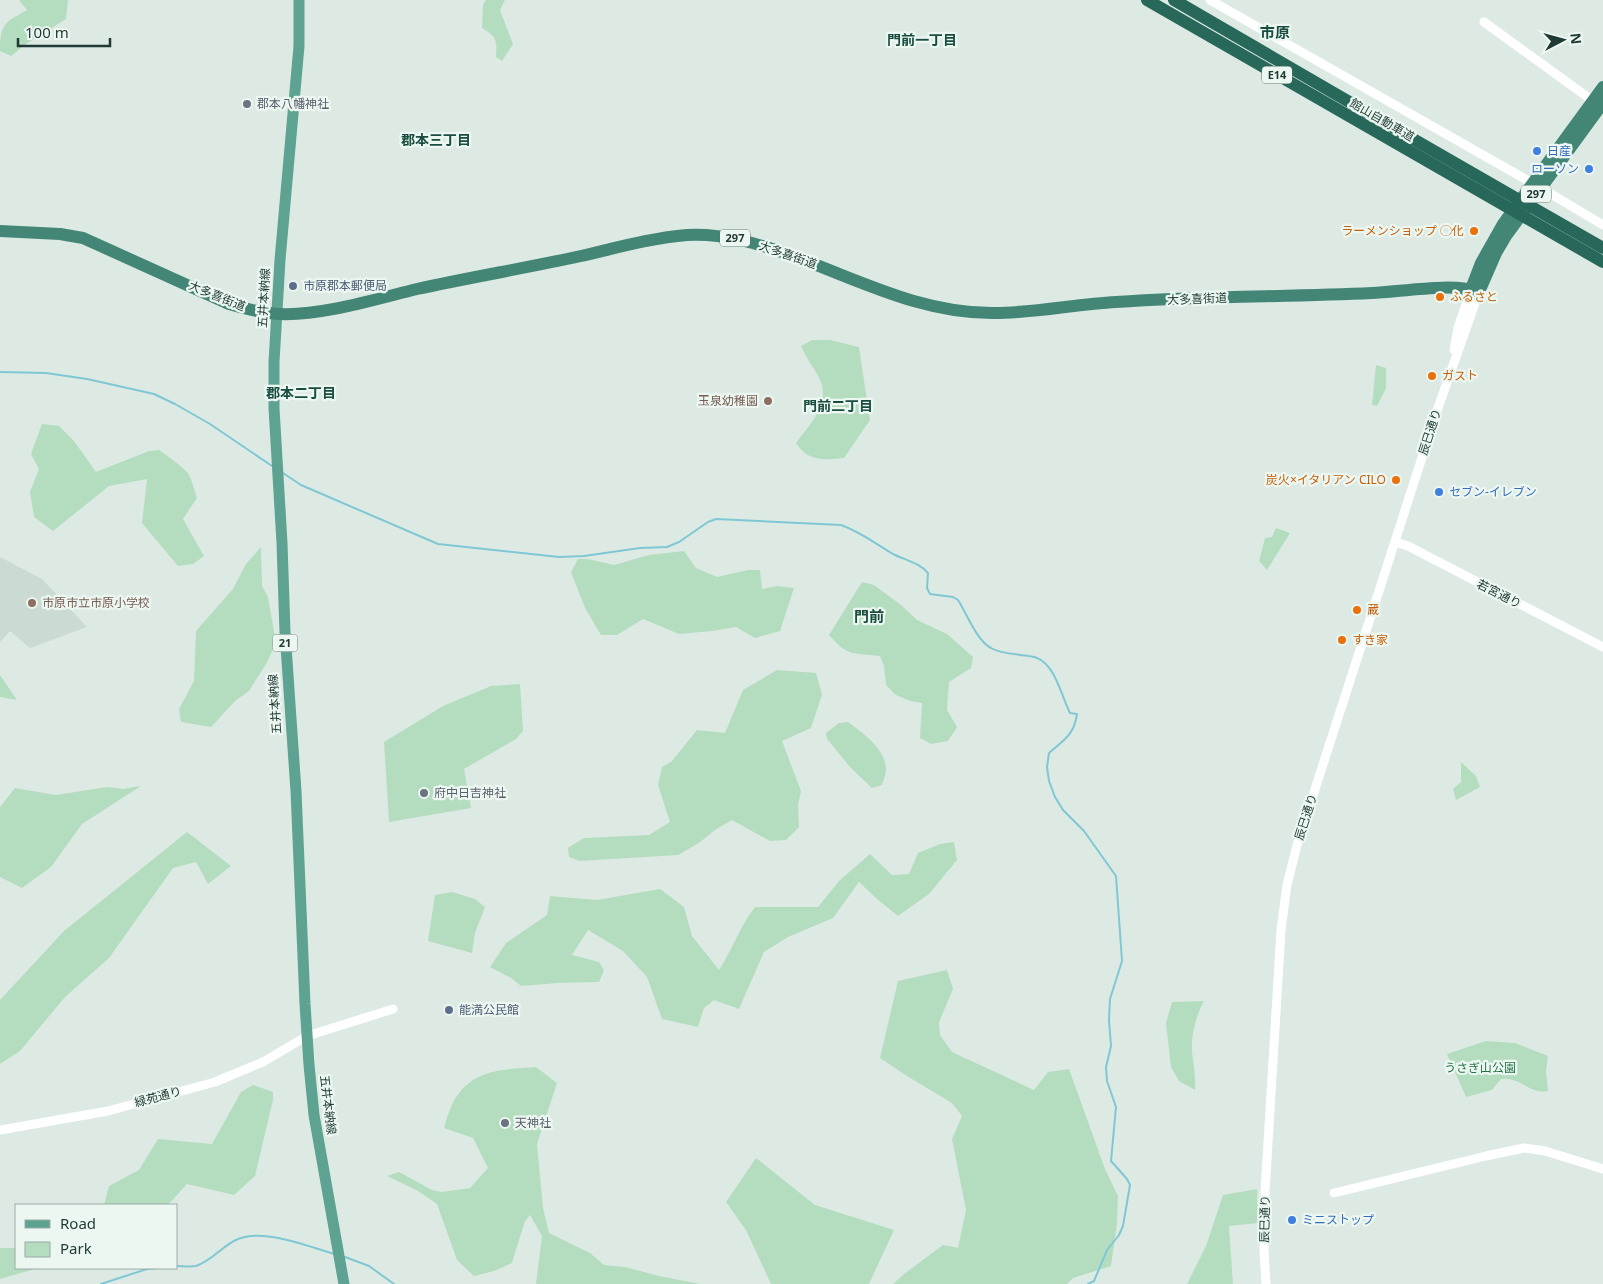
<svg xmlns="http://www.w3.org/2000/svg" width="1603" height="1284" font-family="'Noto Sans','Noto Sans JP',sans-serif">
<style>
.built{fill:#cbdad3}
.green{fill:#b4ddbf}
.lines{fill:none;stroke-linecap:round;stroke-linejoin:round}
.stream{stroke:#80c7d4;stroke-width:2}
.tertiary{stroke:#fff;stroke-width:9}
.primary{stroke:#5ea391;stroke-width:11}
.trunk{stroke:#438676;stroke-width:12}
.motorway{stroke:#28685b;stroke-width:12}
.worship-dot{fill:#6b7280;stroke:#edf7f2;stroke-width:2}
.shop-dot{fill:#3f7fe0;stroke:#edf7f2;stroke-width:2}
.food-dot{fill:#e8710a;stroke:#edf7f2;stroke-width:2}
.service-dot{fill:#5c6f8a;stroke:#edf7f2;stroke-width:2}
.education-dot{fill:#8d6e63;stroke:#edf7f2;stroke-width:2}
.labels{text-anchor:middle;stroke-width:4.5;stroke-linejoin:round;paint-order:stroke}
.shield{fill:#edf7f2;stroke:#5c736c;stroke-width:1}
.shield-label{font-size:11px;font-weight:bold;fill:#1e3a33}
.worship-label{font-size:12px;fill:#5b616d;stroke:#edf7f2;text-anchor:start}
.street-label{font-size:12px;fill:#1e3a33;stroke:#edf7f2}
.shop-label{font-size:12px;fill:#366cbe;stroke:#edf7f2;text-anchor:start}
.food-label{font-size:12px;fill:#c56008;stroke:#edf7f2;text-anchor:start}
.service-label{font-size:12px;fill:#4e5e75;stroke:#edf7f2;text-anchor:start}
.education-label{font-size:12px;fill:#785e54;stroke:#edf7f2;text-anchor:end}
.park-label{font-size:12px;fill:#267344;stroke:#edf7f2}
.neighbourhood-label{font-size:14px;font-weight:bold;fill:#194d40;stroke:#edf7f2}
.quarter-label{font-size:15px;font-weight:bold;fill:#194d40;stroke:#edf7f2}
</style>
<rect width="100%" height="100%" fill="#ddeae4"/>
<polygon class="built" points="0,557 42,579 87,627 30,648 10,631 0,642"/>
<g class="green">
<path d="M19,0H68L66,19L26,44L11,56L0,51C0,24 4,23 27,10Z"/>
<path d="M486,0H505L500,10L513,44L502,61L496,57C497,40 497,37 482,28L483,5Z"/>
<path d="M812,340H830L859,347L870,420L844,458C824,460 808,462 796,443C809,425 831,404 820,380C815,369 806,358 801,346Z"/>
<polygon points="1376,365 1386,368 1386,388 1377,406 1372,405"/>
<path d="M42,424L59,426L74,441L96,472L149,451L159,450C169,457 179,464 187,472C192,478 194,491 197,498L183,519L204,556L193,564L178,566L142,523L147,479L109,486L53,531L34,517L30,492L39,469L31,454Z"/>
<polygon points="1276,528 1290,533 1267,570 1259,561 1265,538 1272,537"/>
<polygon points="261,547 262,586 268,597 276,643 266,664 249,691 235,701 211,727 181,722 179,709 194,681 196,631 233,589 246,564"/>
<polygon points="684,551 696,568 717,577 748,570 760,570 762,589 778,586 794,588 780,631 755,638 736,627 712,631 679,634 643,619 617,635 601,635 585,608 571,572 578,559 588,559 614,565 649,555"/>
<path d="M862,582L874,585L901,605L917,620L947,634L973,657L971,668L949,682L947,710L957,727L948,741L931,744L920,738L922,703L910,701L896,695L886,685L884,666L880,656C853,653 848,657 829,635Z"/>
<polygon points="777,670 816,673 822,695 811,728 782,741 801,791 798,805 799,827 786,840 770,841 732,820 715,830 699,843 678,855 579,861 569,857 568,848 584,838 649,835 670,822 658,785 662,767 671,762 697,730 725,733 743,690"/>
<polygon points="0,675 17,700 0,697"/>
<polygon points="520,684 523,731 516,739 464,769 471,808 389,822 384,742 443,706 491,686"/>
<path d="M848,722C863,733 886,749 886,770C886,775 883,781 882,785L872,788L850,767L827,739L826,733L839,723Z"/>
<polygon points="1461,762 1476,776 1480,787 1456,800 1453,789 1461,782"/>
<polygon points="141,786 82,824 51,867 22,888 0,877 0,807 15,788 56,795 107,787 123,789"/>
<polygon points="187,832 231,866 208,884 196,862 173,868 109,958 65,997 20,1051 0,1064 0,1000 64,931"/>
<path d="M954,842L957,860L929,894L898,916L877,899L859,882L833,918L788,937L764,952L739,1009L714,1000L704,1008L698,1027L662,1019L647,977L623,951L588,930L572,955L599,962L604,970L599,982L557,983L521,986L511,978L490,967L506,943L547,915L550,896L597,900L660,889L684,907L692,936L719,970C732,950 740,926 755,907H818L839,881L870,854L892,875L909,874L918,853L940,844Z"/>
<polygon points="452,892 475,899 485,907 475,933 472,953 428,941 435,895"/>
<polygon points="947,970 953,989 939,1022 940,1035 952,1052 1034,1090 1048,1072 1069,1069 1105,1169 1118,1196 1117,1223 1111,1266 1073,1278 1067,1284 893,1284 904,1274 943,1245 958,1248 966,1210 952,1139 962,1116 952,1103 907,1076 880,1058 898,981"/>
<path d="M1204,1001C1196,1016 1191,1034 1192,1051C1193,1064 1196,1076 1195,1090L1179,1081L1171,1067L1166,1023L1172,1002Z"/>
<path d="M1486,1041L1515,1043L1548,1056L1546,1071L1548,1091C1530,1095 1520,1076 1501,1079L1492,1090L1466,1097L1447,1054Z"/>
<path d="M536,1067L557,1083L537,1144L543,1208L549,1233L590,1253L604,1265L625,1267L659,1276L700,1284H536L542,1236L530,1215L525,1221L512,1263L494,1271L474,1276L457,1260L437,1204L418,1191L387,1176L399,1172L432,1190L442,1192L470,1188L488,1168L473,1138L444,1128C448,1115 451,1102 460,1092C478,1069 509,1069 536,1067Z"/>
<polygon points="253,1085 273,1092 273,1100 255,1176 234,1195 187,1184 168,1205 104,1205 109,1186 139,1170 158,1139 212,1144 241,1092"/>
<polygon points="756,1158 815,1205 894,1230 869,1284 771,1284 746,1230 726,1202"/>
<polygon points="1257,1189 1258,1223 1229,1226 1233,1284 1187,1284 1206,1246 1223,1195"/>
<polygon points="0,1248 16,1248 16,1268 38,1268 0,1279"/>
</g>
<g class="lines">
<g class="stream">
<polyline points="0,372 46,373 87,379 154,394 175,404 210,424 272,466"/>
<path d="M283,473L301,485L438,544L559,557L584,556L640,548L667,547L679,542L708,522L716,519L841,525C861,532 876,544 893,554C905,560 920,563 928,573L927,588L930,594L953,597L958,600C967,614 977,641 991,648C1001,654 1017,654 1029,656C1055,658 1060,694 1070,713L1077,714C1074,735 1064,740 1049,753L1047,767L1049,781L1055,797L1063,810L1084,831L1116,876L1122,961L1110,999L1109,1020L1111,1046L1106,1067L1107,1081L1116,1107L1111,1161L1127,1179L1130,1185L1123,1226L1119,1235L1107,1250L1094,1281L1088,1284"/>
<polyline points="345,1257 369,1266 394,1284"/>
<path d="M176,1266C182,1266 190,1267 196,1266C212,1261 223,1245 238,1239C264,1228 309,1247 335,1254"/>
<polyline points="101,1284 147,1269 158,1268"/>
</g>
<g class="tertiary">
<polyline points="1210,0 1541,188 1603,225"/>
<polyline points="1484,22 1593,101"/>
<polyline points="1454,350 1458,328 1471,289"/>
<polyline points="1395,542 1408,546 1603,647"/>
<polyline points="0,1130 108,1111 215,1082 263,1062 307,1036 393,1009"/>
<polyline points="1334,1193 1486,1156 1524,1148 1545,1151 1603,1169"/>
<polyline points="1266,1284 1264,1249 1265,1192 1281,930 1287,885 1297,845 1439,405 1479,292"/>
</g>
<polyline class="primary" points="299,0 299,46 280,260 274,362 274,408 282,543 285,632 296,791 305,1004 309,1065 314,1115 344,1284"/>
<g class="trunk">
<path d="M0,231L60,234L83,238L229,304C246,309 262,313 279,314C322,316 376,299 417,289C472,277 526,268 581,256C616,248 651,238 687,235C724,233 759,244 793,256C859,280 922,314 995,313C1035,313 1076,304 1116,302C1201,296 1286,297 1372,293C1400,292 1454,282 1479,292L1496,253L1506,236L1603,103"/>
<polyline points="1471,289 1481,263 1503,224 1603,87"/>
</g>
<g class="motorway">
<polyline points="1147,0 1603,262"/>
<polyline points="1174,0 1413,139 1603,248"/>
</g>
</g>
<g class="worship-dot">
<circle cx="247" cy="104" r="5"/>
<circle cx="424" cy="793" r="5"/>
<circle cx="505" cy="1123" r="5"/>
</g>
<g class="shop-dot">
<circle cx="1537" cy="151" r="5"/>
<circle cx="1589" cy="169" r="5"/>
<circle cx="1439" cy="492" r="5"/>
<circle cx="1292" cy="1220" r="5"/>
</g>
<g class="food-dot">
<circle cx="1474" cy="231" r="5"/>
<circle cx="1440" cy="297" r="5"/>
<circle cx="1432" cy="376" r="5"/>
<circle cx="1396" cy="480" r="5"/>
<circle cx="1357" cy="610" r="5"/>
<circle cx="1342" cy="640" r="5"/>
</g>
<g class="service-dot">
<circle cx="293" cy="286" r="5"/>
<circle cx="449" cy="1010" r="5"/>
</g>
<g class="education-dot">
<circle cx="768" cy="401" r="5"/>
<circle cx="32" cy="603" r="5"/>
</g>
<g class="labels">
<g class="shield">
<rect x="1262" y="66.5" width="30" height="17" rx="4"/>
<rect x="1521" y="185.5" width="30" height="17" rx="4"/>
<rect x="720" y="229.5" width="30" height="17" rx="4"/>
<rect x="272.5" y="634.5" width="25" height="17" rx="4"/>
</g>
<g class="shield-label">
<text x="1277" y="79">E14</text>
<text x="1536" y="198">297</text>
<text x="735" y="242">297</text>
<text x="285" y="647">21</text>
</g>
<g class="worship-label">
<text x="257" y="108">郡本八幡神社</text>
<text x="434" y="797">府中日吉神社</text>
<text x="515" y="1127">天神社</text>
</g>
<g class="street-label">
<text transform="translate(1382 120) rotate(30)" y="4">館山自動車道</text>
<text transform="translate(788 255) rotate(19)" y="4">大多喜街道</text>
<text transform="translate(217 296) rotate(22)" y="4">大多喜街道</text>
<text transform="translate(264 298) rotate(-87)" y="4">五井本納線</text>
<text transform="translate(1197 299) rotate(-2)" y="4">大多喜街道</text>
<text transform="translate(1430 432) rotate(-72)" y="4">辰巳通り</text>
<text transform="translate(1499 594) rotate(27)" y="4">若宮通り</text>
<text transform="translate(275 704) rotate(-94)" y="4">五井本納線</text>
<text transform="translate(1306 817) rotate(-72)" y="4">辰巳通り</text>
<text transform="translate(158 1097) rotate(-15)" y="4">緑苑通り</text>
<text transform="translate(328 1105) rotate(83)" y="4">五井本納線</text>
<text transform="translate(1265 1219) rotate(-89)" y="4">辰巳通り</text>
</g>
<g class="shop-label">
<text x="1547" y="155">日産</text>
<text x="1579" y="173" text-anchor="end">ローソン</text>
<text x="1449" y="496">セブン-イレブン</text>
<text x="1302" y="1224">ミニストップ</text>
</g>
<g class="food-label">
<text x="1464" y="235" text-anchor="end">ラーメンショップ ◯化</text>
<text x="1450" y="301">ふるさと</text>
<text x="1442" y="380">ガスト</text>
<text x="1386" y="484" text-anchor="end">炭火×イタリアン CILO</text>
<text x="1367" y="614">蔵</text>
<text x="1352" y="644">すき家</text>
</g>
<g class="service-label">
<text x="303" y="290">市原郡本郵便局</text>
<text x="459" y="1014">能満公民館</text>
</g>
<g class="education-label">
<text x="758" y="405">玉泉幼稚園</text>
<text x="42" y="607" text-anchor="start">市原市立市原小学校</text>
</g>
<g class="park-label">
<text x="1480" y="1072">うさぎ山公園</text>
</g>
<g class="neighbourhood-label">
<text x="922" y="45">門前一丁目</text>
<text x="436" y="145">郡本三丁目</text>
<text x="301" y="398">郡本二丁目</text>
<text x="838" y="411">門前二丁目</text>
</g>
<g class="quarter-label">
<text x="1275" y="38">市原</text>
<text x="869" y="622">門前</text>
</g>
</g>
<rect x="15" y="1204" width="162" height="65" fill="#edf7f2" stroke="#9aaba6"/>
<rect x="25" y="1220" width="25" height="8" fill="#5ea391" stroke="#9aaba6"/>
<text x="60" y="1229" font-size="15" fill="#1e3a33">Road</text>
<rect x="25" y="1242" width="25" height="15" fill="#b4ddbf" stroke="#9aaba6"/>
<text x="60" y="1254" font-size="15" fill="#1e3a33">Park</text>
<g transform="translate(1563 40) rotate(84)" stroke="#edf7f2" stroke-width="4" paint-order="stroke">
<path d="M0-4L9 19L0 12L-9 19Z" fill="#1e3a33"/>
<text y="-8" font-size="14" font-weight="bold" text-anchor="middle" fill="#1e3a33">N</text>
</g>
<path d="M18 38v8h92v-8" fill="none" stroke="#1e3a33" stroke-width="2.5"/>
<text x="25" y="38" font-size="15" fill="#1e3a33" stroke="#edf7f2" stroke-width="4" paint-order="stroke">100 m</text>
</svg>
